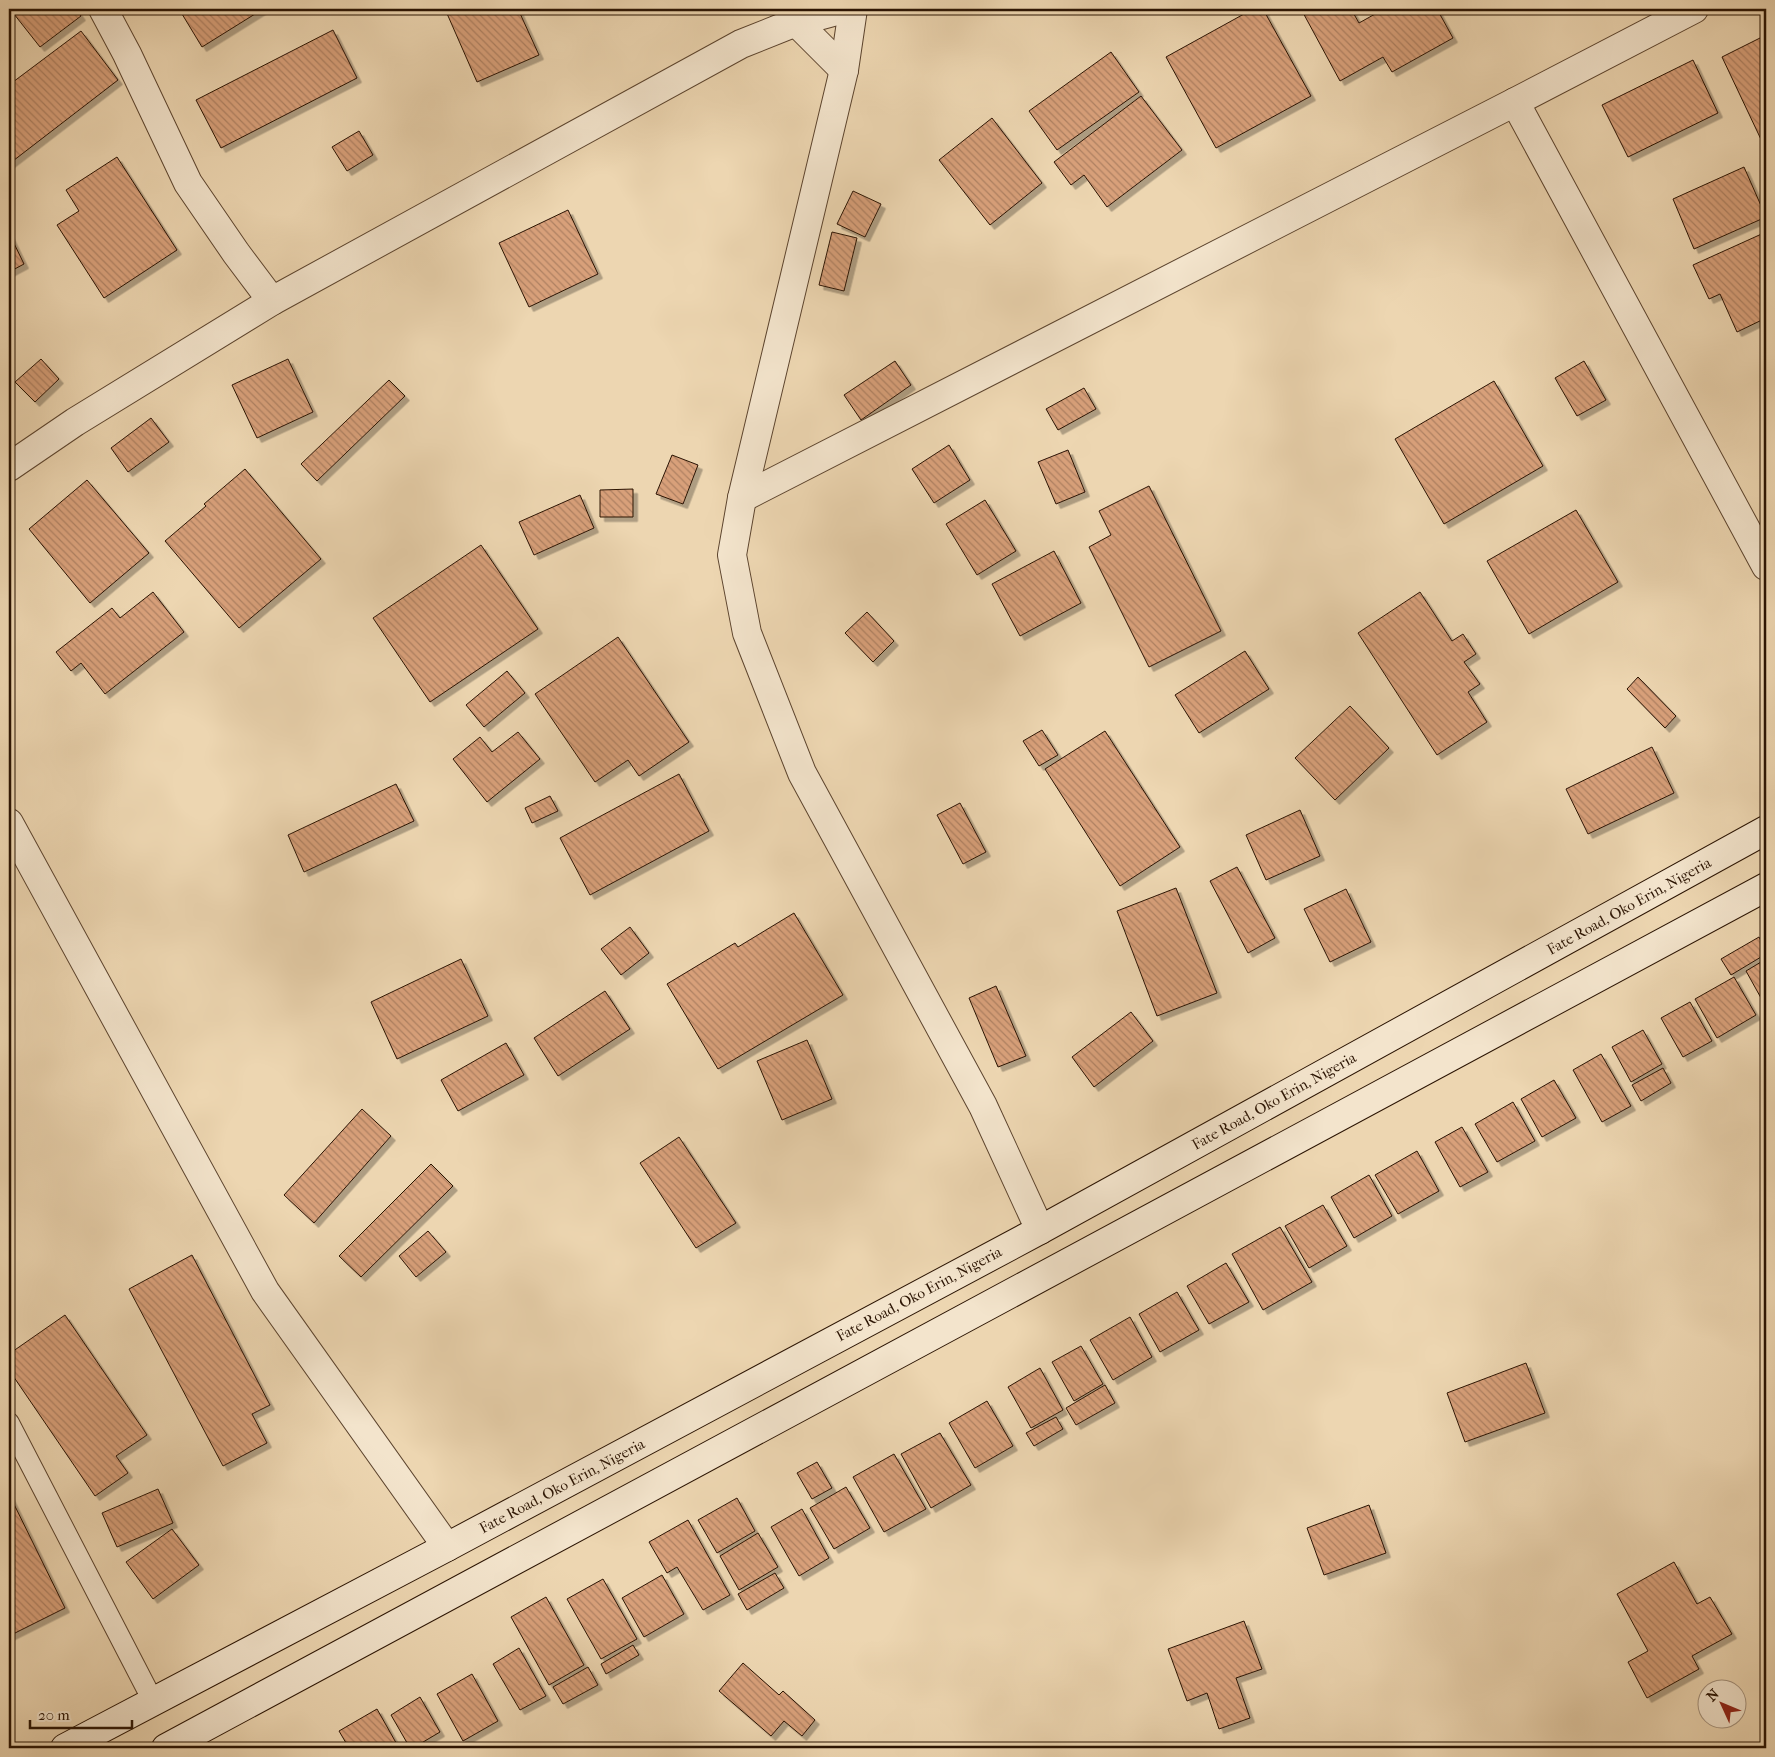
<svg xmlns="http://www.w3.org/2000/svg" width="1775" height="1757" font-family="'IM FELL French Canon',serif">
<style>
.building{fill:url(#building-back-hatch);stroke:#2b1403;filter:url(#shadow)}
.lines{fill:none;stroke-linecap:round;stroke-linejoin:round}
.lane-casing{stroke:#5c442e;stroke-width:22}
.street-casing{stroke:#5c442e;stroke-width:30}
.secondary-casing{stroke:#2b1403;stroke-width:30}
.lane{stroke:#f3e4cc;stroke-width:20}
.street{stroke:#f3e4cc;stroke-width:28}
.secondary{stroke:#f3e4cc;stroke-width:28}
.labels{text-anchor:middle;stroke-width:4;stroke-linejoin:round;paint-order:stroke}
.street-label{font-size:15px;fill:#2b1403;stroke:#f3e4cc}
</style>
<defs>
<pattern id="building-back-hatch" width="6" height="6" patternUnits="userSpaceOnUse" patternTransform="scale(1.25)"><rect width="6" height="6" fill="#d8a07a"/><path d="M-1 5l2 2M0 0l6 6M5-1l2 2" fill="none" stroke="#af8162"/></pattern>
<filter id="shadow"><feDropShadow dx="4.5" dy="4.5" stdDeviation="0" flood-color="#0004"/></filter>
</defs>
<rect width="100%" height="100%" fill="#edd6b1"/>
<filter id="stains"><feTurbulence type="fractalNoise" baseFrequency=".004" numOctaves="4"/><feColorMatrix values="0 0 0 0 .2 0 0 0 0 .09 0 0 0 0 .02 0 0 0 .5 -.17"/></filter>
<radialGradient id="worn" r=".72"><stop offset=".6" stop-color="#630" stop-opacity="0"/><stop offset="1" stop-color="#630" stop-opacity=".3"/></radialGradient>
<g class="building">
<polygon points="10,9 76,9 81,16 40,47"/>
<polygon points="179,9 263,9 202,47"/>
<polygon points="445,9 518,9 539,55 477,82"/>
<polygon points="1253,9 1263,9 1311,96 1216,148 1166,57"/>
<polygon points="1301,9 1351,9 1359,23 1384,9 1437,9 1453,38 1392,72 1383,57 1340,81"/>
<polygon points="333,30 357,78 221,148 196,100"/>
<polygon points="81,31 118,80 9,164 9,85"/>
<polygon points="1766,35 1766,150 1722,57"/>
<polygon points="1111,52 1139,92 1057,150 1029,111"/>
<polygon points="1693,60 1718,113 1628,157 1602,105"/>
<polygon points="1141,96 1182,150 1107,207 1084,175 1071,185 1054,162"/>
<polygon points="992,118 1042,183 990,225 939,160"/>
<polygon points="359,131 373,155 347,171 332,147"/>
<polygon points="117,157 177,250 104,298 57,225 79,211 66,190"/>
<polygon points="1744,167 1766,217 1694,249 1673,199"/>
<polygon points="853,191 881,204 865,237 837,224"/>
<polygon points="568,210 598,274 529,307 499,243"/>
<polygon points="832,232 857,238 844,291 819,285"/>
<polygon points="1766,232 1766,318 1737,332 1720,294 1709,299 1693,265"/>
<polygon points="9,233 24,264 9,272"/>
<polygon points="41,359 59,379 35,402 15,382"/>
<polygon points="288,359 313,412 257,438 232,385"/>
<polygon points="895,361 911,385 861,420 844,395"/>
<polygon points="1584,361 1606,400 1577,416 1555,378"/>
<polygon points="389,380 405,396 317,481 301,464"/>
<polygon points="1494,381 1543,466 1444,524 1395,439"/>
<polygon points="1084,388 1096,409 1058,430 1046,409"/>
<polygon points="151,418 169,442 128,472 111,448"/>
<polygon points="949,445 970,480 934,503 912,469"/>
<polygon points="1068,450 1085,492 1056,504 1038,462"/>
<polygon points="672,455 698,465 683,504 656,494"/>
<polygon points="245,469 321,559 239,628 165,541 206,506 204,504"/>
<polygon points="87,480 149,553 90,603 29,529"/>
<polygon points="1149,486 1221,631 1149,667 1089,547 1111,535 1099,511"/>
<polygon points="633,489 633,517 600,517 600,490"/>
<polygon points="580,495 594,528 534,555 519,522"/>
<polygon points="985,500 1016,551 977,575 946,524"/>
<polygon points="1576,510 1618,582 1529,634 1487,561"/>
<polygon points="481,545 538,629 430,702 373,618"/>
<polygon points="1054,551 1081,603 1020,636 992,584"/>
<polygon points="153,592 184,632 105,694 81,663 71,671 56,652 112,608 120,618"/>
<polygon points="1420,592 1452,641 1463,634 1476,654 1464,662 1480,684 1468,692 1487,722 1437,755 1358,633"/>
<polygon points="867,612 894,641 873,662 845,633"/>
<polygon points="618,637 689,742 639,776 628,760 595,782 535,694"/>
<polygon points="1245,651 1269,689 1199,733 1175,695"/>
<polygon points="507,671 525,693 484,727 466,705"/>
<polygon points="1638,677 1676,716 1665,728 1627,689"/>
<polygon points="1350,706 1389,748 1335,800 1295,758"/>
<polygon points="1042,730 1058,755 1039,766 1023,741"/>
<polygon points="1105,731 1180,847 1120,886 1045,769"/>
<polygon points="518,732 540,759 487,802 453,759 480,737 492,752"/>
<polygon points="1652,747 1674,793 1588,834 1566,789"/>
<polygon points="679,774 709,831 590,895 560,838"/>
<polygon points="396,784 414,821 304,872 288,835"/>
<polygon points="550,796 558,811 532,823 525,808"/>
<polygon points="960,803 986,852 963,864 937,815"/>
<polygon points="1300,810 1320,856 1266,880 1246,835"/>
<polygon points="1237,867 1275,938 1248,953 1210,881"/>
<polygon points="1176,888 1217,993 1157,1016 1117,911"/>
<polygon points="1346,889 1371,942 1330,962 1304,909"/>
<polygon points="794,913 843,995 718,1069 667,984 735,943 738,947"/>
<polygon points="630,927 649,953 621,975 601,949"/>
<polygon points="1759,937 1766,951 1766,954 1731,975 1721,959"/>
<polygon points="461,959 488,1016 397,1059 371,1002"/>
<polygon points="1766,959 1766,1007 1746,971"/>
<polygon points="1734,977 1756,1015 1717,1038 1695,999"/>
<polygon points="996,986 1026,1056 998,1067 969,998"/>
<polygon points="605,991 630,1029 558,1076 534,1038"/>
<polygon points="1690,1002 1712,1041 1683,1057 1661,1018"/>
<polygon points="1131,1012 1153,1041 1094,1087 1072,1057"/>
<polygon points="1643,1030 1662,1064 1631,1082 1612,1047"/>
<polygon points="807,1040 832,1099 782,1120 757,1061"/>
<polygon points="506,1043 524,1075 458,1111 441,1080"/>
<polygon points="1601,1054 1631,1106 1602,1122 1573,1070"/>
<polygon points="1663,1068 1671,1083 1641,1101 1632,1085"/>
<polygon points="1554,1080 1576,1118 1542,1137 1521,1099"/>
<polygon points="1513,1102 1535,1141 1497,1162 1475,1124"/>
<polygon points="362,1109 391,1136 314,1223 284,1195"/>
<polygon points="1462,1127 1488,1172 1460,1187 1435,1142"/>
<polygon points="679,1137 736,1223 696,1248 640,1163"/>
<polygon points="1417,1151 1439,1191 1398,1214 1375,1175"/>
<polygon points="431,1164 453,1186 361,1277 339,1256"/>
<polygon points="1369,1175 1392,1216 1354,1238 1331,1197"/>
<polygon points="1323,1205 1347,1246 1309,1268 1285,1226"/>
<polygon points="1280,1227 1312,1282 1263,1310 1232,1254"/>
<polygon points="428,1231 446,1252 416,1277 399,1256"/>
<polygon points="192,1255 270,1405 252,1414 267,1443 223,1466 129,1289"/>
<polygon points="1226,1263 1249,1302 1209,1324 1187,1286"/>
<polygon points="1177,1292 1199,1330 1160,1352 1139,1314"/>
<polygon points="65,1315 147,1435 116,1456 128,1473 95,1496 9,1370 9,1354"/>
<polygon points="1130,1317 1152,1357 1113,1380 1090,1340"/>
<polygon points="1081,1346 1103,1384 1074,1401 1052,1362"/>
<polygon points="1526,1363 1545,1413 1465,1442 1447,1393"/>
<polygon points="1040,1368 1063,1410 1031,1428 1008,1387"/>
<polygon points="1105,1385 1115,1403 1076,1425 1066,1408"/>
<polygon points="987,1401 1013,1446 975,1468 949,1423"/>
<polygon points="1056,1417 1063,1429 1034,1446 1026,1433"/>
<polygon points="940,1433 971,1485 931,1508 901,1454"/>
<polygon points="894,1454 926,1509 884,1532 853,1477"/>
<polygon points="817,1462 832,1488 812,1499 797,1473"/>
<polygon points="846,1487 870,1528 834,1549 810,1508"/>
<polygon points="158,1489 173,1523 117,1547 102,1513"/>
<polygon points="9,1494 65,1608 9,1636"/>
<polygon points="737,1498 755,1531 717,1553 698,1520"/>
<polygon points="1369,1505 1386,1553 1324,1575 1307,1528"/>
<polygon points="802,1509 829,1558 799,1576 771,1527"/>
<polygon points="688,1520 730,1595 703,1610 677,1567 667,1573 649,1542"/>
<polygon points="172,1529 199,1565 153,1599 126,1562"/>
<polygon points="758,1533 778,1567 739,1590 720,1556"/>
<polygon points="1674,1562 1697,1604 1710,1597 1732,1634 1692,1656 1699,1669 1647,1698 1628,1662 1648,1651 1617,1594"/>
<polygon points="775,1573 784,1588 747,1610 738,1594"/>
<polygon points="662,1575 684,1614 644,1637 622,1598"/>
<polygon points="603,1579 637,1639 601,1659 567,1599"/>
<polygon points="546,1597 584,1665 549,1685 511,1617"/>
<polygon points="1244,1621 1262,1669 1236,1678 1250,1718 1219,1729 1207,1693 1187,1701 1168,1649"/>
<polygon points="633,1645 639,1655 606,1674 601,1664"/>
<polygon points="519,1648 546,1696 520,1710 493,1664"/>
<polygon points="743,1663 779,1695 783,1691 815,1720 802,1736 784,1721 771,1736 719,1691"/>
<polygon points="588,1667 598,1685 563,1704 553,1687"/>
<polygon points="472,1674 498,1721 463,1741 437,1694"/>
<polygon points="420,1697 440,1732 413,1748 410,1748 391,1715"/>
<polygon points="377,1709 399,1748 349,1748 339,1731"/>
</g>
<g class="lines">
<defs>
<polyline id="lane" points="9,1423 153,1701"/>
<g id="street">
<polyline points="103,9 127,54 188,183 236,253 272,301"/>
<polyline points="853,9 844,70 742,498 732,555 747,633 802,773 983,1106 1040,1230"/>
<polyline points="796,22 844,70"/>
<polyline points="1515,102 1766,566"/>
<polyline points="9,467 75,422 272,301 741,44 796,22 844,9"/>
<polyline points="742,498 1515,102 1694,9"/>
<polyline points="9,823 265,1291 447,1547"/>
</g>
<g id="secondary">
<polyline points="65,1748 447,1547 1040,1230 1766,830"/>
<polyline points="166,1748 1766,887"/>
</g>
</defs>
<use href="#lane" class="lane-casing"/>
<use href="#street" class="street-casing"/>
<use href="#secondary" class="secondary-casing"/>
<use href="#lane" class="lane"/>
<use href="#street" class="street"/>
<use href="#secondary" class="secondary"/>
</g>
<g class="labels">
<g class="street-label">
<text transform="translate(1629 906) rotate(-29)" y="5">Fate Road, Oko Erin, Nigeria</text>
<text transform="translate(1274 1101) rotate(-29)" y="5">Fate Road, Oko Erin, Nigeria</text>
<text transform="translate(919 1294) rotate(-28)" y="5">Fate Road, Oko Erin, Nigeria</text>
<text transform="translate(562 1486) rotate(-28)" y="5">Fate Road, Oko Erin, Nigeria</text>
</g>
</g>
<rect width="1775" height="1757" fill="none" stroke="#edd6b1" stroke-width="30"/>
<rect x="10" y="10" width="1755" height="1737" fill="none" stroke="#2b1403" stroke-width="2.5"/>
<rect x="15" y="15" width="1745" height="1727" fill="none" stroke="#2b1403"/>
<g transform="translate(1722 1704) rotate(314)"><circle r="24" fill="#f3e4cc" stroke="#a3917c"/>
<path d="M0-4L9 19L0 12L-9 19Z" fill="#8f2418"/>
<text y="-8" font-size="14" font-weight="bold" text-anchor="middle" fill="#2b1403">N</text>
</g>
<path d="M30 1720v8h102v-8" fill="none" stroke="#2b1403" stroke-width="2.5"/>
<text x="38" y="1720" font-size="15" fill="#2b1403" stroke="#f3e4cc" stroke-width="4" paint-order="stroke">20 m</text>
<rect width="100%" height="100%" filter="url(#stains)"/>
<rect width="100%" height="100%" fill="url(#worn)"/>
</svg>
